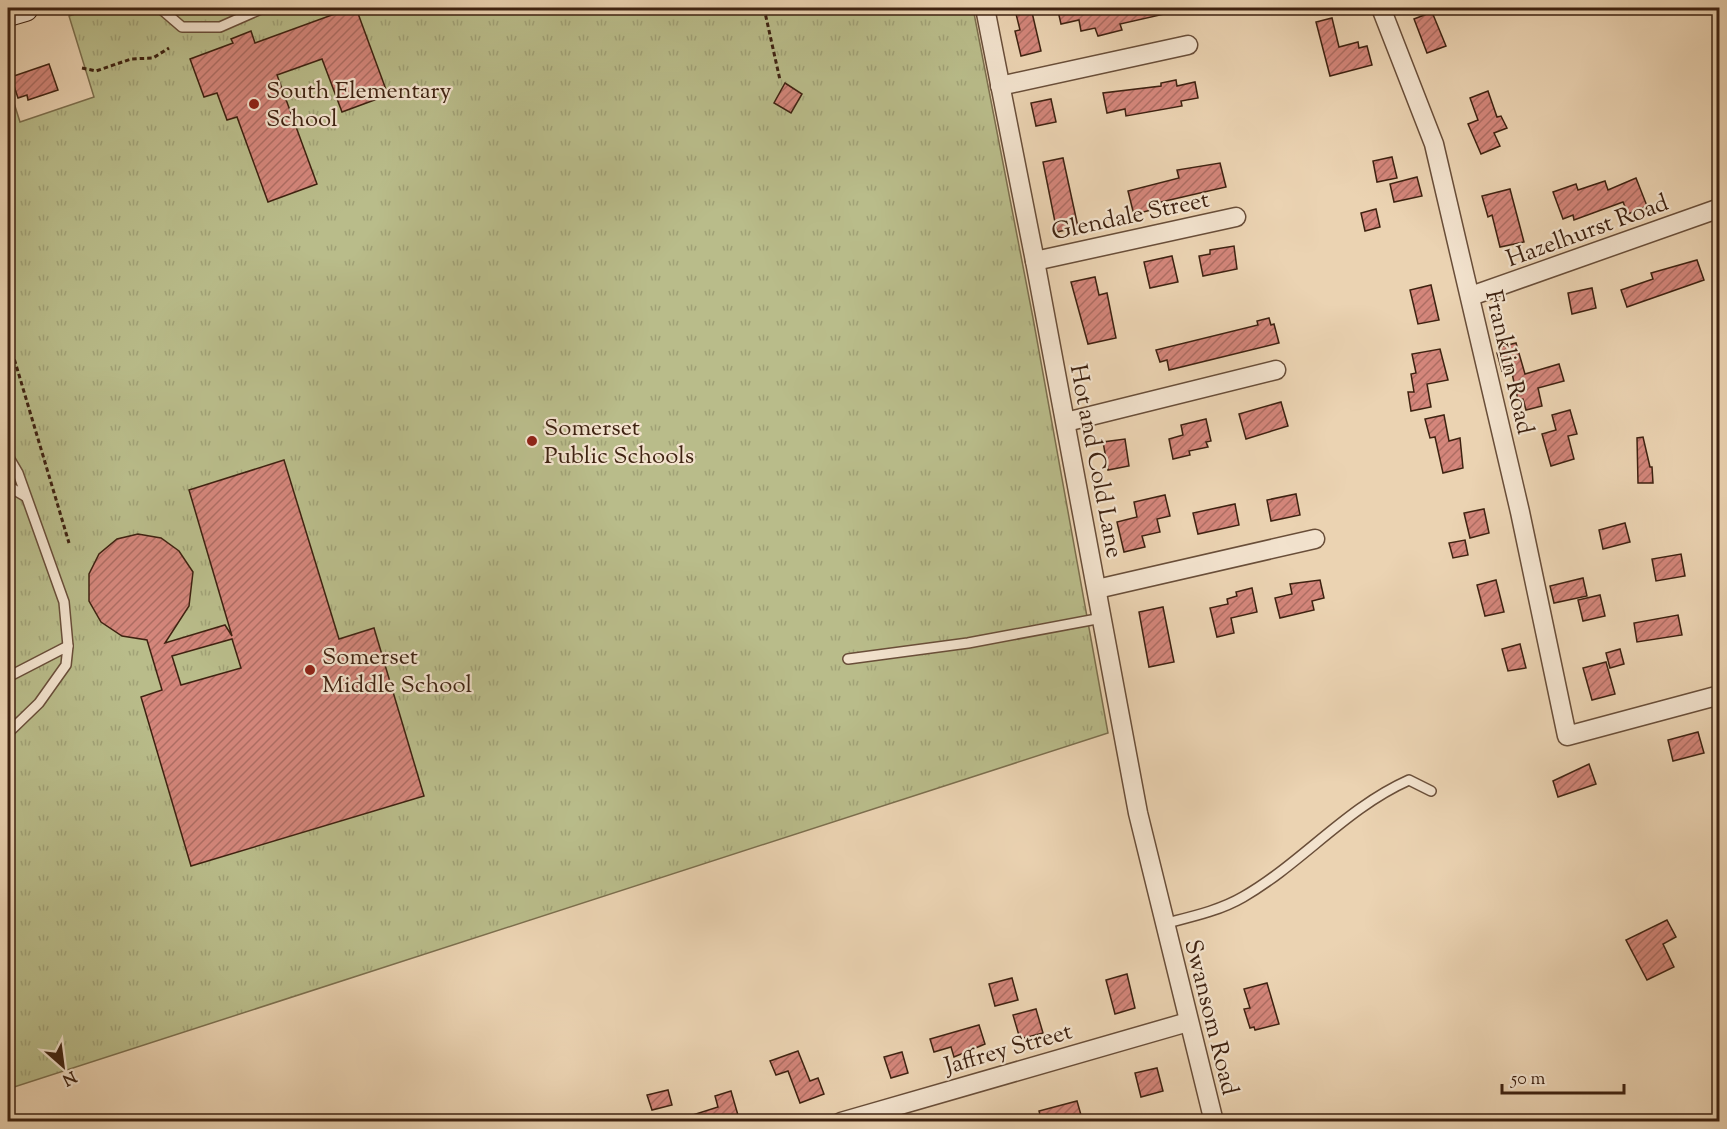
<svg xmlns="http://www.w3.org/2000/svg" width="1727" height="1129" font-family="'Sorts Mill Goudy',serif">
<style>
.park{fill:url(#park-tufts);stroke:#7c6f4e;stroke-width:1.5}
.building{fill:url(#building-hatch);stroke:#3e2211;stroke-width:1.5;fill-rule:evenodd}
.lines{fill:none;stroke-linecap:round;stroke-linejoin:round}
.service-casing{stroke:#694e39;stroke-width:12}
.minor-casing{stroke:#694e39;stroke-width:21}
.secondary-casing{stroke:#3e2211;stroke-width:28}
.path{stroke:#3e2211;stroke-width:3;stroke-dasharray:4.5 3;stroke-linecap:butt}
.service{stroke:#f2e2cd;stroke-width:9}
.minor{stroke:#f2e2cd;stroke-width:18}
.secondary{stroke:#f2e2cd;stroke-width:26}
.poi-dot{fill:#8f2418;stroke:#f2e2cd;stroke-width:2}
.labels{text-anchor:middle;stroke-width:4.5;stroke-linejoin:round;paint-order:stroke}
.poi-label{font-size:24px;fill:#3e2211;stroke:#f2e2cd;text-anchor:start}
.street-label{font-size:24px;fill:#3e2211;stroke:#f2e2cd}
</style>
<defs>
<pattern id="park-tufts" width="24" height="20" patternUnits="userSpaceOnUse" patternTransform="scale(1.5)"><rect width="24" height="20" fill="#b9bc8a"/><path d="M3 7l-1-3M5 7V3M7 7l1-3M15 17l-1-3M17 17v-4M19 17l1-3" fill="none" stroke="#a0a176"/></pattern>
<pattern id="building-hatch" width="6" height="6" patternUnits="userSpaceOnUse" patternTransform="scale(1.5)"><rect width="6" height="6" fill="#d4867b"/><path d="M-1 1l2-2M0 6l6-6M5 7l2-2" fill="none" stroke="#ad6d63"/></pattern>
</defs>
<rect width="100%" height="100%" fill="#ebd3b2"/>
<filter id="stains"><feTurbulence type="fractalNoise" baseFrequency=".00333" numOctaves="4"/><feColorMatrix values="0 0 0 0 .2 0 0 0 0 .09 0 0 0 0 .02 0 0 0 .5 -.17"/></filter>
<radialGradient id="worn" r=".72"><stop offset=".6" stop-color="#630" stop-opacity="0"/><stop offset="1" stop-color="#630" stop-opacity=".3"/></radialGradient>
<polygon class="park" points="94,8 973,8 1033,318 1108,733 8,1089 8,84 20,122 94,97 69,16"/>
<g class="building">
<polygon points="351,8 356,8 388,95 342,112 322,59 277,75 317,184 268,202 237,117 227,120 217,93 204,97 190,59 233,43 231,39 251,31 255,43"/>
<polygon points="1031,8 1041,51 1021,56 1015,31 1020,30 1015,10"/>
<polygon points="1073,8 1110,8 1111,11 1125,8 1169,8 1169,13 1120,24 1122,30 1098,36 1095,28 1081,31 1079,20 1061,24 1058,11"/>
<polygon points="1432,12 1446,46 1427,53 1414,19"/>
<polygon points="1332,18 1339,47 1358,42 1359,48 1367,46 1372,65 1330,76 1316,22"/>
<polygon points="49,64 58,90 28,100 27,95 18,98 11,77"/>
<polygon points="1176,80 1177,86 1195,82 1198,98 1181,101 1182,106 1126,116 1125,109 1107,113 1103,93 1161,86 1161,83"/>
<polygon points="785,83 802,94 791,113 774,103"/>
<polygon points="1488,91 1497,117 1501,116 1507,128 1494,133 1500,146 1481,154 1468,124 1478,120 1470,98"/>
<polygon points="1051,99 1056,122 1036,126 1031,103"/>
<polygon points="1392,157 1397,178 1377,182 1373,161"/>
<polygon points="1063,158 1078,227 1057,232 1043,162"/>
<polygon points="1220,163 1226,187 1161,202 1150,207 1151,210 1136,214 1133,211 1128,191 1179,178 1177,170"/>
<polygon points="1417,177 1422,196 1394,202 1390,184"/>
<polygon points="1636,178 1647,206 1628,214 1623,202 1574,220 1573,215 1563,219 1553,192 1576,184 1578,190 1605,181 1608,190"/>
<polygon points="1510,189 1524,242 1500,247 1492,215 1488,217 1482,196"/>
<polygon points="1376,209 1380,227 1365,231 1361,213"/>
<polygon points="1234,246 1237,269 1203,276 1199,256 1210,254 1210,250"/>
<polygon points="1172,256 1178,282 1150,288 1144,262"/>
<polygon points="1697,260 1704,280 1627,307 1621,290 1653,279 1651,273"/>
<polygon points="1095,277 1099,295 1107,293 1116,338 1088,344 1071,282"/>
<polygon points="1431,285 1439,320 1418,324 1410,290"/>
<polygon points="1592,288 1596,308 1572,314 1568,293"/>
<polygon points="1269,318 1271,325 1274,324 1279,343 1169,370 1167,360 1160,362 1156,350 1258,325 1257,321"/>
<polygon points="1516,343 1525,374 1559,364 1564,381 1538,388 1542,406 1526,410 1523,399 1518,400 1511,369 1502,371 1497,353 1501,352 1500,347"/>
<polygon points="1440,349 1448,380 1427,384 1431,407 1411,411 1408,392 1414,392 1411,374 1416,373 1412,354"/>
<polygon points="1281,402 1288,426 1246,439 1239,414"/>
<polygon points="1570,410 1577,434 1568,436 1574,459 1551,466 1542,434 1556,430 1552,415"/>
<polygon points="1444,415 1449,441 1460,438 1463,468 1443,473 1435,437 1430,438 1425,419"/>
<polygon points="1206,419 1211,441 1206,442 1208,447 1189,451 1190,455 1173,459 1169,439 1183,435 1181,425"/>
<polygon points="1643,437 1650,467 1652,467 1653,483 1638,483 1637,438"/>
<polygon points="1125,439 1129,466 1108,470 1103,442"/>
<path d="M284,460L339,639L374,628L424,796L191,866L141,697L162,690L147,640L122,636L101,622L89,601V574L99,554L117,539L138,534L161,538L179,551L193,572L189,606L165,643L225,625L232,636L189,490ZM232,639L241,668L181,685L172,656Z"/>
<polygon points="1296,494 1300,515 1271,521 1267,500"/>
<polygon points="1165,495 1170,516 1157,519 1160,532 1142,536 1145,547 1124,552 1117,522 1137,517 1134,502"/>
<polygon points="1235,504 1239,525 1198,534 1193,513"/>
<polygon points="1484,509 1489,533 1470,538 1464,513"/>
<polygon points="1625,523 1630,542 1603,549 1599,530"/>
<polygon points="1465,540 1468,555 1453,558 1449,543"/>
<polygon points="1681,554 1685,576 1656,581 1652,559"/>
<polygon points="1583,578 1587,596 1554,603 1550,586"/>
<polygon points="1320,580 1324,598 1312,601 1314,610 1280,618 1275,598 1292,594 1290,584"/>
<polygon points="1496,580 1504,612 1485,616 1477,585"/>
<polygon points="1252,588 1257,612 1231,618 1234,633 1217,637 1210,608 1228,604 1227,599 1237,596 1236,592"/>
<polygon points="1600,595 1605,616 1583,621 1578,600"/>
<polygon points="1163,607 1174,662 1149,667 1139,612"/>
<polygon points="1678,615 1682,635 1637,642 1634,623"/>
<polygon points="1520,644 1526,668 1508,671 1502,649"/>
<polygon points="1620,649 1624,664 1610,668 1606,653"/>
<polygon points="1606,662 1615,694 1592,700 1583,668"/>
<polygon points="1698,732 1704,753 1673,761 1668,740"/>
<polygon points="1589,764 1596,784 1558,797 1553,781"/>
<polygon points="1667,920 1676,937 1663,944 1674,967 1647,980 1626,940"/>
<polygon points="1127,974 1135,1008 1115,1014 1106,980"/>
<polygon points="1012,978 1018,1000 995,1006 989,984"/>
<polygon points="1267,983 1279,1024 1255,1030 1254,1027 1250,1028 1244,1009 1250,1008 1244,989"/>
<polygon points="1036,1009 1043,1033 1020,1039 1013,1015"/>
<polygon points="979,1025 985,1044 954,1057 951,1047 934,1052 930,1039"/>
<polygon points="798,1051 810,1081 818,1078 824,1094 800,1103 788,1071 776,1075 770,1061"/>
<polygon points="902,1052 908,1073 891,1078 884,1057"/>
<polygon points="1157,1068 1163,1091 1141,1097 1135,1073"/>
<polygon points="668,1090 672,1105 652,1110 647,1095"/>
<polygon points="731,1091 740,1122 680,1122 680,1119 718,1107 715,1096"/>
<polygon points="1077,1101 1083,1122 1042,1122 1039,1111"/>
</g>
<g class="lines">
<defs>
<g id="service">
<polyline points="160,8 182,27 220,27 263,8"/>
<polyline points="8,456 18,473 64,602 68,646"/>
<polyline points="8,486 25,496"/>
<polyline points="848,659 968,643 1102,618"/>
<polyline points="8,677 68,646 66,665 39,703 8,733"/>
<path d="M1163,924C1190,917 1219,911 1243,897C1302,863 1346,808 1409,780L1431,791"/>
</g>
<g id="minor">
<polyline points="985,8 1035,261 1138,813 1214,1122"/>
<polyline points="1381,8 1434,144 1520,512 1567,736 1720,695"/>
<polyline points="1000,86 1188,45"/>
<polyline points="1035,261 1236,217"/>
<polyline points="1471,296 1720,208"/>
<polyline points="1066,422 1276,370"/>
<polyline points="1097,589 1315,539"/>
<polyline points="841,1122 1188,1022"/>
</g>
<polyline id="secondary" points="8,13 25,8"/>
</defs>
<use href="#service" class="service-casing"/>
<use href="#minor" class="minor-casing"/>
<use href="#secondary" class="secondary-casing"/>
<g class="path">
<polyline points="764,8 780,80"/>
<polyline points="82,68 96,71 131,59 153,58 169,48"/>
<polyline points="8,338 69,543"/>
</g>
<use href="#service" class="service"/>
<use href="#minor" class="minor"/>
<use href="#secondary" class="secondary"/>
</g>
<g class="poi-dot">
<circle cx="254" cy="104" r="6"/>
<circle cx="532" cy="441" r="6"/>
<circle cx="310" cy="670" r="6"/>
</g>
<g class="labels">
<g class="poi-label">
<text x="266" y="98">South Elementary<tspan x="266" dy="28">School</tspan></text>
<text x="544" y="435">Somerset<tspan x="544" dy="28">Public Schools</tspan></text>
<text x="322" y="664">Somerset<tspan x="322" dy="28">Middle School</tspan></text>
</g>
<g class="street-label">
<text transform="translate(1130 215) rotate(-12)" y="8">Glendale Street</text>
<text transform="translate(1587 230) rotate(-20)" y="8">Hazelhurst Road</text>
<text transform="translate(1510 362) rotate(77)" y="8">Franklin Road</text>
<text transform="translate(1097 461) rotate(79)" y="8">Hot and Cold Lane</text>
<text transform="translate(1212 1017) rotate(76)" y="8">Swansom Road</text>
<text transform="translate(1008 1048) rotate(-16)" y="8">Jaffrey Street</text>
</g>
</g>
<rect width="1727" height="1129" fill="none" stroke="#ebd3b2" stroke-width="30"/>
<rect x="9" y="9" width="1709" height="1111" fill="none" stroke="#3e2211" stroke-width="3"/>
<rect x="15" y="15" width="1697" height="1099" fill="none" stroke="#3e2211" stroke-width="1.5"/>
<g transform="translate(63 1066) rotate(152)" stroke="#f2e2cd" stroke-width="4.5" paint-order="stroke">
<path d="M0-4.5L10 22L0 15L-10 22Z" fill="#3e2211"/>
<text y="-9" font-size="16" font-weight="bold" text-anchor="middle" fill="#3e2211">N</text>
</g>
<path d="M1502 1084v9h122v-9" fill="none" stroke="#3e2211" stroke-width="3"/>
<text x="1511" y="1084" font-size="18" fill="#3e2211" stroke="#f2e2cd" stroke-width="4.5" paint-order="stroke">50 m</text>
<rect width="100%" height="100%" filter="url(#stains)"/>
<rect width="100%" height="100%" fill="url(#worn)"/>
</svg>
